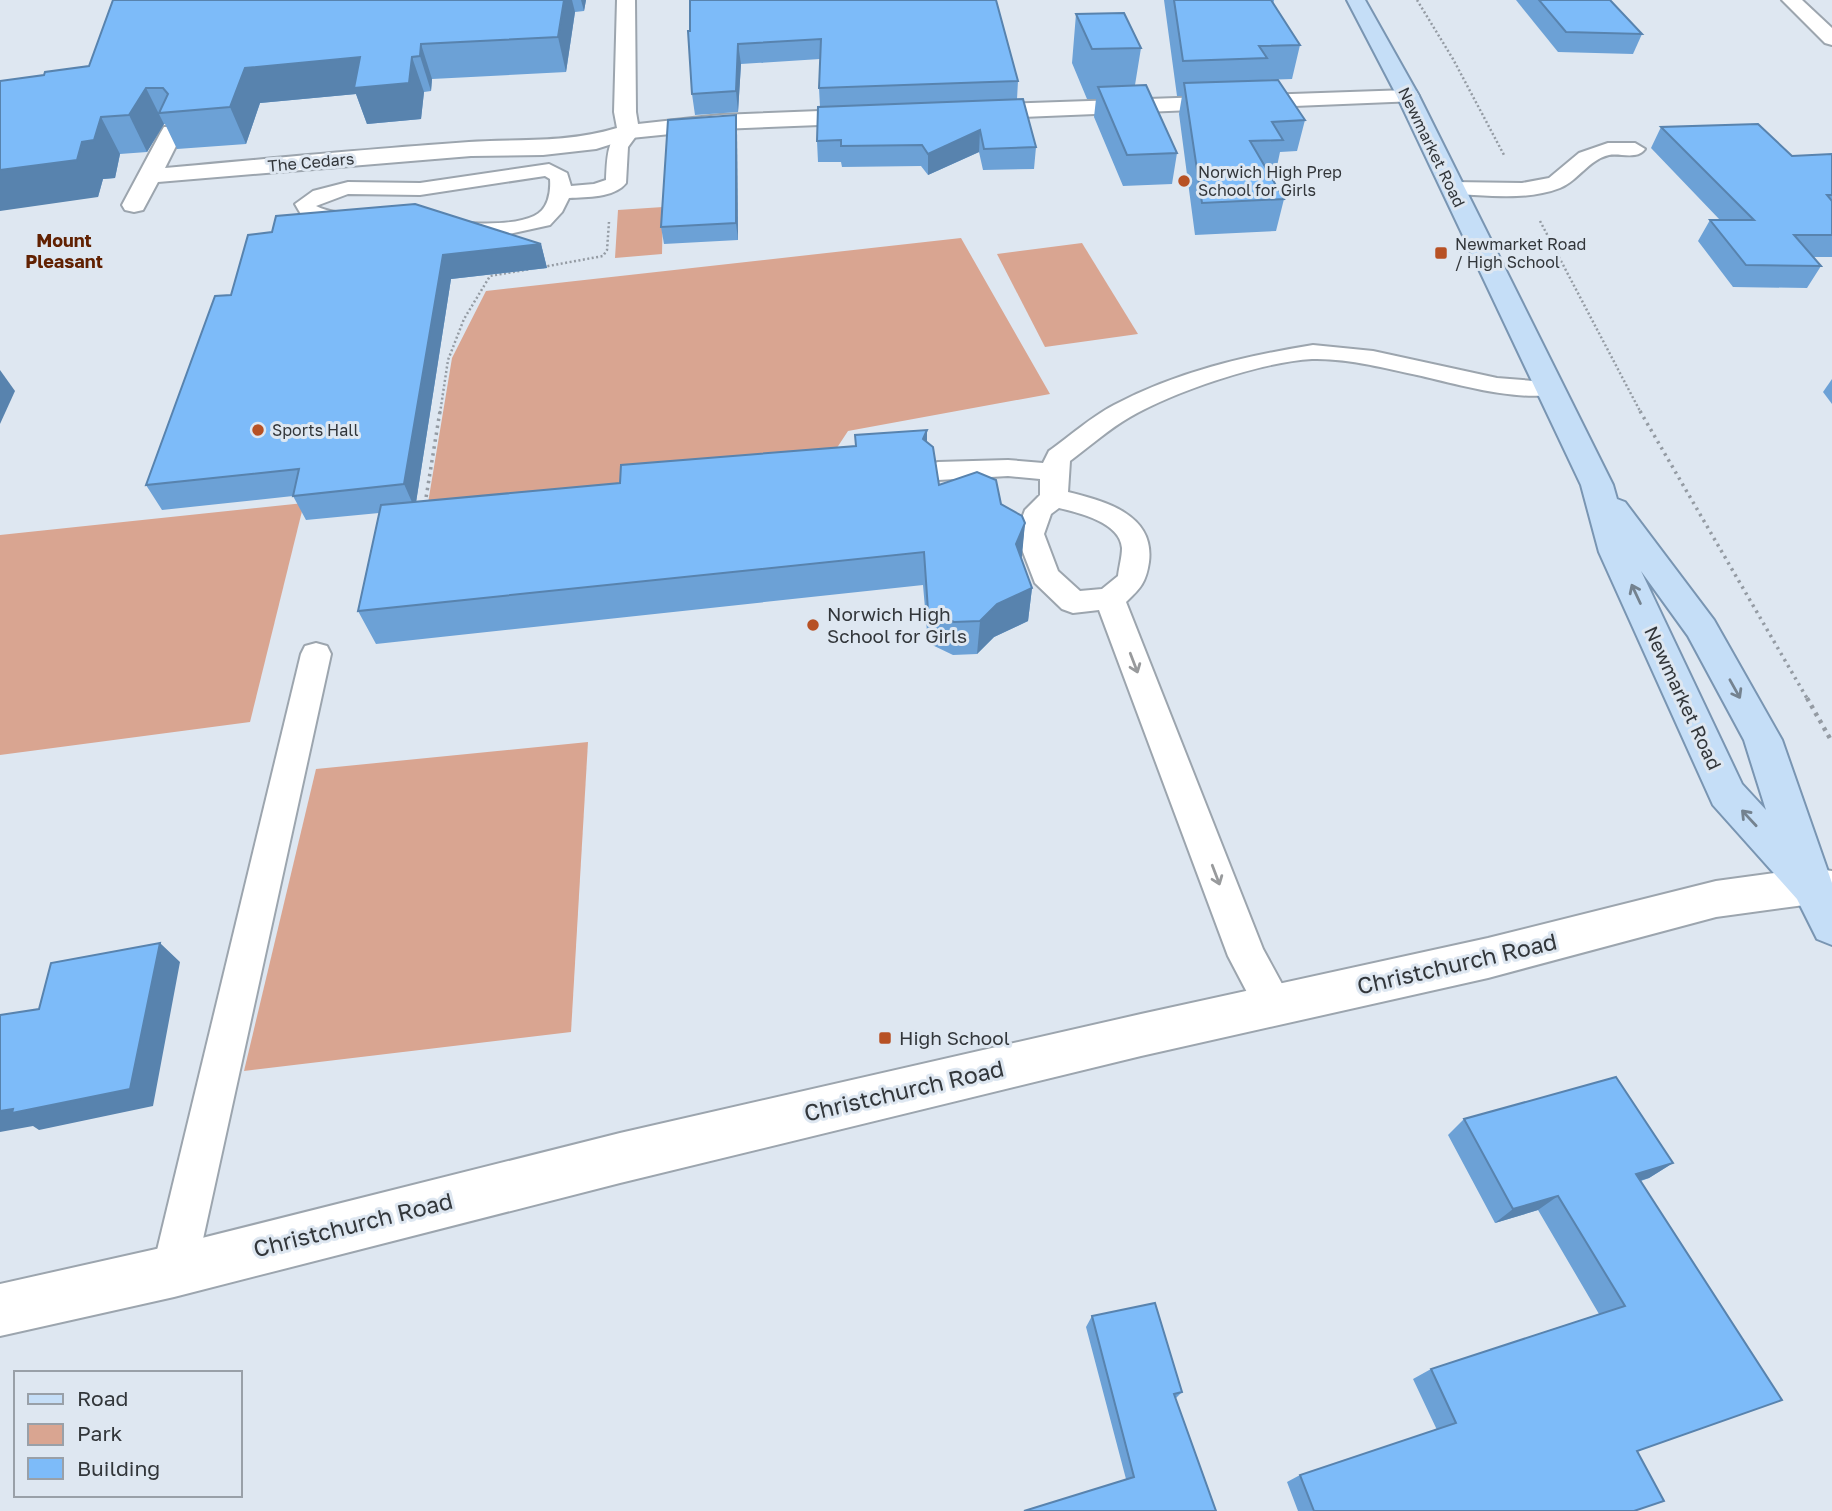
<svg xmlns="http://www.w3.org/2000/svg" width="1832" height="1511" font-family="'Golos Text',sans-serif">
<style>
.green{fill:#d9a591}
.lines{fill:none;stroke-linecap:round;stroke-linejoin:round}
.service-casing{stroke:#9ca5ae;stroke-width:4}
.minor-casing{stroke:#9ca5ae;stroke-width:4}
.primary-casing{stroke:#7995b2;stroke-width:4}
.path-far2{stroke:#949ba3;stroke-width:2.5;stroke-dasharray:2 2.5;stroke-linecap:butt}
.path-far1{stroke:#949ba3;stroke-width:3.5;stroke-dasharray:2.5 4.5;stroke-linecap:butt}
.path{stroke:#949ba3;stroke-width:4.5;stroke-dasharray:3.5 5;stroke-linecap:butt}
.service{fill:#fff;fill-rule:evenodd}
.minor{fill:#fff;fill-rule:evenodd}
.primary{fill:#c5def7;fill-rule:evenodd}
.wall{fill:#6ca1d6}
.shaded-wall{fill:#5883ae}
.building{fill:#7dbbf9;stroke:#5883ae;stroke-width:2}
.oneway{stroke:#74828f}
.oneway2{stroke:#989a9c}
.poi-dot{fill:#b75124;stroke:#dee7f1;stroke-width:2.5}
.labels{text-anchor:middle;stroke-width:6;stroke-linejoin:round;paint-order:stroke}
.far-street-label{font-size:16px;fill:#32363a;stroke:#dee7f1}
.far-poi-label{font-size:16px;fill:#32363a;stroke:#dee7f1;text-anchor:start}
.far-neighbourhood-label{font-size:18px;font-weight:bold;fill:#612102;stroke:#dee7f1}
.poi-label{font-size:19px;fill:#32363a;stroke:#dee7f1;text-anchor:start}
.street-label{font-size:19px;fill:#32363a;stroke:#dee7f1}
.near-street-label{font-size:23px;fill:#32363a;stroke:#dee7f1}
</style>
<rect width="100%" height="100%" fill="#dee7f1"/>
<g class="green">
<polygon points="663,207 662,254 615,258 618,210"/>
<polygon points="961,238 1050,394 848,431 825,466 428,503 452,358 486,291"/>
<polygon points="1082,243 1138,334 1045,347 997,254"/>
<polygon points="304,503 250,722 0,755 0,535"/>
<polygon points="588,742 571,1032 244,1071 316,769"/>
</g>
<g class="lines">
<defs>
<g id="service">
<path d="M629,126L639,132L628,147L626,183C614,198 587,197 569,198L562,212L550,225L509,234L468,235L433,225H340L302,216L295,204L313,191L348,182L420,183L549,164L567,173L571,186L594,184L606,180C607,161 606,132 629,126ZM545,176L550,179C551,193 548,210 534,216C517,224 488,224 470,223C458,221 446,214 434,213C399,209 348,222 316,206L348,194L420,195Z"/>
<path d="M1608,143H1635L1645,149C1637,160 1621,153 1609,155C1588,160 1579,180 1560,188C1527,201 1486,195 1452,194L1445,192L1442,188L1445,184L1452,182L1522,183L1549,178L1579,153Z"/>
<path d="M1313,345L1373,351L1497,378L1559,383L1562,388L1559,393C1520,403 1457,384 1417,375C1384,368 1347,358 1312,359C1261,362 1175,391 1130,417C1109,429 1090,446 1070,461L1068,492C1104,501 1155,514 1149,562C1146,582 1141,588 1126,602L1263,949L1294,1006L1289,1019L1275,1024L1261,1019L1228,956L1099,610L1073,613L1062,609L1035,583L1016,534L1025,510L1040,495V479L1008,476L938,480L929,477L925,471L929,465L938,462L1008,460L1043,463L1049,451C1070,436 1091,417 1114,405C1177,372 1244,356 1313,345ZM1059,508C1079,513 1120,522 1122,548C1122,557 1119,567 1118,576L1102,589L1080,591L1058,571L1044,534L1051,514Z"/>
<polygon points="316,643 327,646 331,654 196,1271 190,1287 174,1293 158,1287 152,1271 301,654 305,646"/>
</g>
<g id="minor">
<path d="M617,0H635L636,112L638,124L720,115L871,109L879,111L882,116L879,121L871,123L720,129L631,138L596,149L543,155L471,156L158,182L143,210L134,212L125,210L122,205L161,132L164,127H180L183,132L165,168C266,159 367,149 469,142C519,139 568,143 617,128L614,112Z"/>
<polygon points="1782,0 1802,0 1832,28 1832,45 1825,43"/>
<polygon points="1408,90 1416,91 1419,96 1416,101 973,119 965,117 962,112 965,107 973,105"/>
<polygon points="1812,868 1832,871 1832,907 1812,904 1716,917 1488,978 1141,1056 620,1183 174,1297 0,1336 0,1284 174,1245 620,1133 1141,1014 1488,938 1716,881"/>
</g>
<path id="primary" d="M1347,0H1365L1419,96L1613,485L1617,499L1625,502L1714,620L1782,740L1832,883V945L1817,939L1797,899L1713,805L1599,552L1581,485L1397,96ZM1641,571L1688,636L1744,740L1766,810L1742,784Z"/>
</defs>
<use href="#service" class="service-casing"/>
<use href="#minor" class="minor-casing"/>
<use href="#primary" class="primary-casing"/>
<g class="path-far2">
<polyline points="1417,0 1453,59 1504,155"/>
<polyline points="1540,221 1641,413"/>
<polyline points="543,267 603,256 607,250 609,222"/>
<polyline points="440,413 448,360 464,319 490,276 531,269"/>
</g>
<g class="path-far1">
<polyline points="1640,411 1808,700"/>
<polyline points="425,504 440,411"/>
</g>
<polyline class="path" points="1807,698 1832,742"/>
<use href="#service" class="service"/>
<use href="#minor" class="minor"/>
<use href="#primary" class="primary"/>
</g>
<g class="wall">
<polygon points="113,0 586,0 584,11 575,12 566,72 432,79 431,91 424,92 421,119 367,124 356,94 260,103 246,144 177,149 165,124 164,124 147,152 120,154 115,178 103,179 98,197 44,75 89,66"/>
<polygon points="690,0 1018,81 1017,99 1036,147 1034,169 983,170 979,152 928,175 921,166 842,167 841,162 818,162 817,141 820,107 819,88 820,59 741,64 738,112 695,115 692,94"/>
<polygon points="1164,0 1274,0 1273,4 1300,45 1292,79 1262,80 1305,120 1297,151 1280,152 1276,171 1268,171 1284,199 1276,231 1195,235 1179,114 1182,96 1177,96"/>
<polygon points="1516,0 1610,0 1642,34 1633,54 1558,52"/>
<polygon points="1076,14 1141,48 1135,85 1177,153 1172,184 1123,186 1094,117 1096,99 1087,99 1072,63"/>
<polygon points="736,115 737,131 738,240 664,244 661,227"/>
<polygon points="1661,127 1792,156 1832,154 1832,257 1814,257 1821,266 1807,288 1733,287 1698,241 1710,220 1720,220 1651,148"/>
<polygon points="541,244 547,268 451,279 416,502 620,483 927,443 939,485 1001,504 1025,523 1021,559 1032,588 1028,621 994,637 977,654 953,655 928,643 923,585 376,644 358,611 379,513 306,520 293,496 162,510 146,485 231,295"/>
<polygon points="1832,379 1832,404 1823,392"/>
<polygon points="1464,1119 1673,1163 1649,1178 1641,1181 1637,1451 1634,1511 1298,1511 1287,1482 1300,1475 1437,1430 1413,1379 1431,1369 1599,1314 1538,1210 1495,1223 1448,1135"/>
<polygon points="1092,1316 1182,1392 1175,1399 1216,1511 1126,1479 1086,1327"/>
</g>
<g class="shaded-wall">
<polygon points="564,0 572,0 575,12 566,72 558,37"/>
<polygon points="581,0 586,0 584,11"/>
<polygon points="421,44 432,79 431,91 420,56"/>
<polygon points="738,44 741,64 738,112 736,91"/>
<polygon points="360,57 412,57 424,92 421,119 367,124 356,94 260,103 246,144 230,107 245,68"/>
<polygon points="146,88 164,124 147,152 129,115"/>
<polygon points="736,115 737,131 738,240 736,223"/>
<polygon points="101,117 120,154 115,178 103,179 98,197 0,211 0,170"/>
<polygon points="980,130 979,152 928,175 928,154"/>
<polygon points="541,244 547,268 451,279 415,509 404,484 443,255"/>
<polygon points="0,370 15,391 0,424"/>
<polygon points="927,430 927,463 923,439"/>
<polygon points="1025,523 1022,556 1013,578 1016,544"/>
<polygon points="1032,588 1028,621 994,637 977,654 980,621 997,604"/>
<polygon points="160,943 180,962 153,1106 39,1130 33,1126 0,1132 0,1111 13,1109"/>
<polygon points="1673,1163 1649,1178 1614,1188 1636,1174"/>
<polygon points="1558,1196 1538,1210 1495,1223 1513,1209"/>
</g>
<g class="building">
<polygon points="113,0 564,0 558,37 421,44 420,56 412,57 409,83 354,88 360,57 245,68 230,107 159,113 168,94 163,88 146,88 129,115 101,117 94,140 82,142 77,160 0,170 0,81 44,75 45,72 89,66"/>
<polygon points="690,0 996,0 1018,81 819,88 821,39 738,44 736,91 692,94 688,31 690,31"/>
<polygon points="1174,0 1271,0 1300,45 1259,46 1267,58 1183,61"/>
<polygon points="1539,0 1610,0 1642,34 1566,32"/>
<polygon points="1124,13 1141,48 1092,49 1076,14"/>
<polygon points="1278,80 1305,120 1272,122 1283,140 1250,141 1284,199 1202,203 1184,83"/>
<polygon points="1146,85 1177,153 1127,155 1098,87"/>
<polygon points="1023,99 1036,147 984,149 980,130 928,154 922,145 841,146 841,140 817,141 818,107"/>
<polygon points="736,115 736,223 661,227 668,120"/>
<polygon points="1758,124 1792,156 1832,154 1832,195 1827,195 1832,201 1832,235 1794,235 1821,266 1746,265 1710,220 1754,220 1661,127"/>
<polygon points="415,204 541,244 443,255 404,484 293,496 299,469 146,485 215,296 231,295 248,235 272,232 276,216"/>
<polygon points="927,430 923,439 933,447 939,485 977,472 996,480 1001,504 1022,516 1025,523 1016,544 1032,588 997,604 980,621 954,622 928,610 924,552 358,611 381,505 620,483 621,465 856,446 855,435"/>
<polygon points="160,943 130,1089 12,1113 13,1109 0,1111 0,1015 39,1009 51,963"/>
<polygon points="1616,1077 1673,1163 1636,1174 1782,1400 1637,1451 1664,1501 1634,1511 1314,1511 1300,1475 1456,1423 1431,1369 1625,1306 1558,1196 1513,1209 1464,1119"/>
<polygon points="1155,1303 1182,1392 1174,1394 1216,1511 1024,1511 1134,1477 1092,1316"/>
</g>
<defs><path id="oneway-shaft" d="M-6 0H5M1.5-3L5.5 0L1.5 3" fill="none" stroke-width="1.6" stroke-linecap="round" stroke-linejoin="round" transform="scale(1.75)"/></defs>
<g class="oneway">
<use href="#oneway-shaft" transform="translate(1636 594) rotate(-115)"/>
<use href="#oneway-shaft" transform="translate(1735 689) rotate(61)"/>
<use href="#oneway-shaft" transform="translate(1749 818) rotate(-133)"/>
</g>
<g class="oneway2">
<use href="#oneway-shaft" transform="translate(1134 663) rotate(69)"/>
<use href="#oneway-shaft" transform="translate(1216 875) rotate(69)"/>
</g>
<g class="poi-dot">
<circle cx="1184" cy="181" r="7"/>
<rect x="1434" y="246" width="14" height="14" rx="3.5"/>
<circle cx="258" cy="430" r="7"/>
<circle cx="813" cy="625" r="7"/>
<rect x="878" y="1031" width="14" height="14" rx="3.5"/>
</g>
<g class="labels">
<g class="far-street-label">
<text transform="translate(1432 147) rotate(64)" y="6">Newmarket Road</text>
<text transform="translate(311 162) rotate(-5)" y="6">The Cedars</text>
</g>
<g class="far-poi-label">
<text x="1198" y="178">Norwich High Prep<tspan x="1198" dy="18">School for Girls</tspan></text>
<text x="1455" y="250">Newmarket Road<tspan x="1455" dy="18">/ High School</tspan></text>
<text x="272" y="436">Sports Hall</text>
</g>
<g class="far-neighbourhood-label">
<text x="64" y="247">Mount<tspan x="64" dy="21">Pleasant</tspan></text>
</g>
<g class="poi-label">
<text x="827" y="621">Norwich High<tspan x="827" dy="22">School for Girls</tspan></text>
<text x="899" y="1045">High School</text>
</g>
<g class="street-label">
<text transform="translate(1683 698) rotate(65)" y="7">Newmarket Road</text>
</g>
<g class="near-street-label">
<text transform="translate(1457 964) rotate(-13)" y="8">Christchurch Road</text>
<text transform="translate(904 1091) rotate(-13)" y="8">Christchurch Road</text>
<text transform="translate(353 1225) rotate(-14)" y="8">Christchurch Road</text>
</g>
</g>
<rect x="14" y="1371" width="228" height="126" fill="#dee7f1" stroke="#99a0a8" stroke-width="2"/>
<rect x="28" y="1394" width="35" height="10" fill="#c5def7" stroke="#99a0a8" stroke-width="2"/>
<text x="77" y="1406" font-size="21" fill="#32363a">Road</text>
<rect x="28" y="1424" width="35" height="21" fill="#d9a591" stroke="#99a0a8" stroke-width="2"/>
<text x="77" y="1441" font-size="21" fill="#32363a">Park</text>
<rect x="28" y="1458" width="35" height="21" fill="#7dbbf9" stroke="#99a0a8" stroke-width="2"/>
<text x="77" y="1476" font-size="21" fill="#32363a">Building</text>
</svg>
